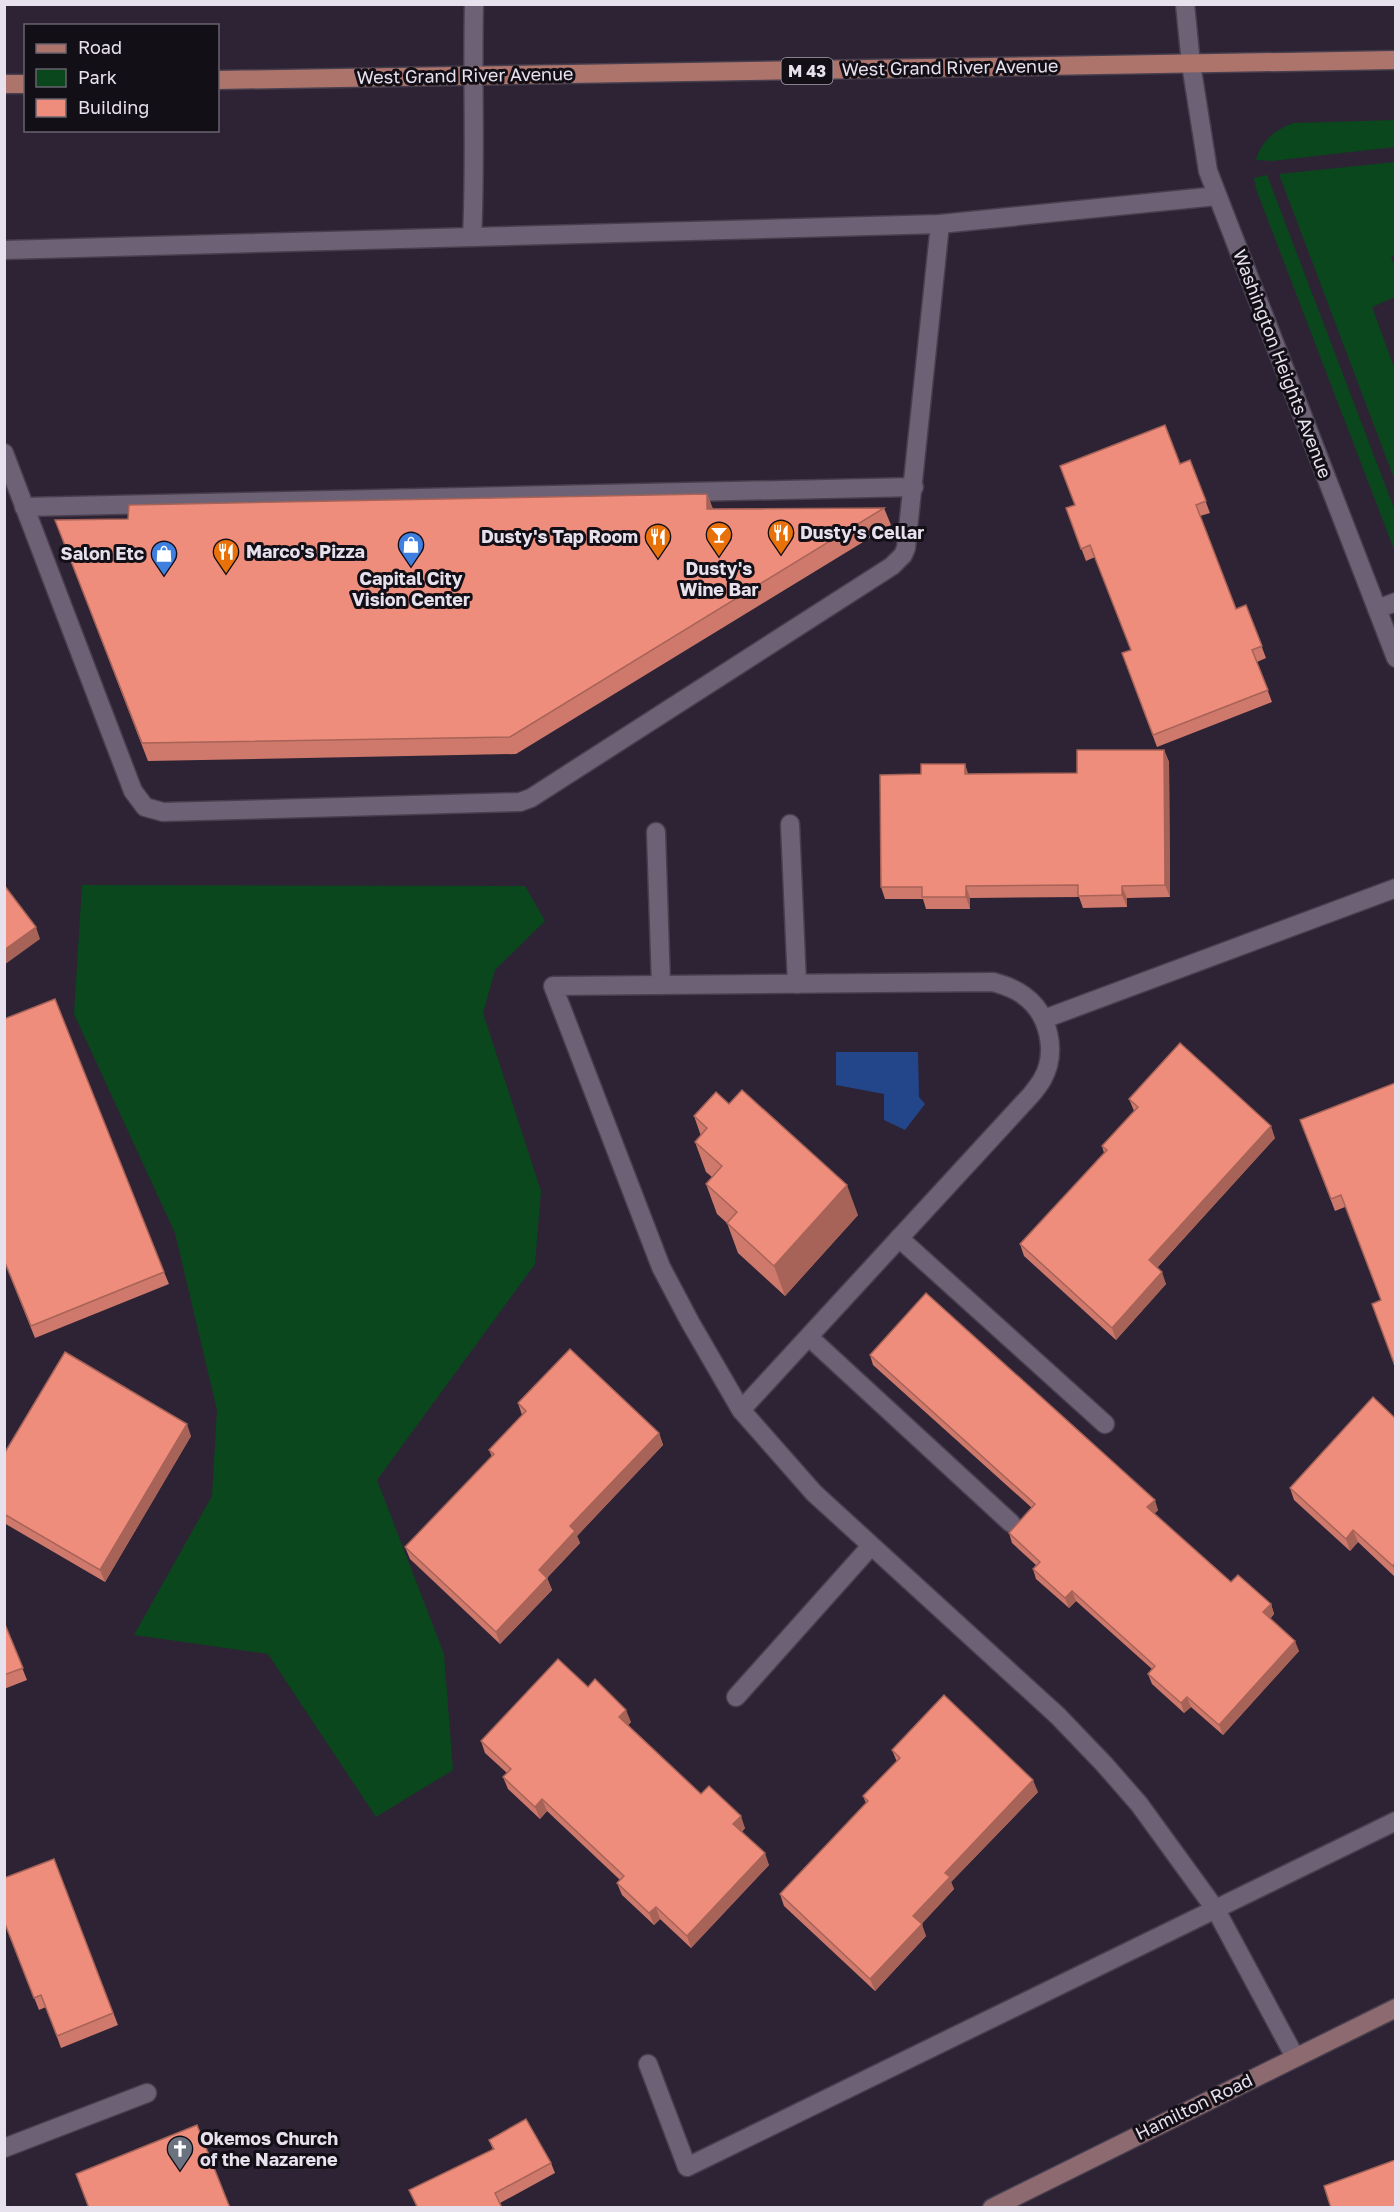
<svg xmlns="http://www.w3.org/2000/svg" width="1400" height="2212" font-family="'Golos Text',sans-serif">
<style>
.green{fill:#0a471d}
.water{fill:#23458a}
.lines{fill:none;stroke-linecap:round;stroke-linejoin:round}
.lane-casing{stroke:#473f4e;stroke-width:21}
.street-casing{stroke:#473f4e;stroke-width:21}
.secondary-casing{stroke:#473f4e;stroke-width:21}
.primary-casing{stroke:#473f4e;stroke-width:21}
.lane{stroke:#6c6175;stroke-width:18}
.street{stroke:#6c6175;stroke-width:18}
.secondary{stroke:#8d6a70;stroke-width:18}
.primary{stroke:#ad746c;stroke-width:18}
.wall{fill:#ce796b}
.shaded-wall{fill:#a76357}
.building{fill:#ef8d7c;stroke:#a76357;stroke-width:1.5}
.labels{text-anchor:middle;stroke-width:6;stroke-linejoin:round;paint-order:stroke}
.shield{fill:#130f17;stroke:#a7a2ad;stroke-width:1.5}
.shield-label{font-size:16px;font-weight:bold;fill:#e7e1ed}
.street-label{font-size:18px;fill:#e7e1ed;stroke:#130f17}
.poi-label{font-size:18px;font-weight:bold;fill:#e7e1ed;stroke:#130f17;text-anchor:start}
</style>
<rect width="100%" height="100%" fill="#2d2335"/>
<g class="green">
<path d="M1395,120V147L1272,161L1256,160C1261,141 1275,130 1293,123Z"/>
<polygon points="1395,162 1395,255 1391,257 1395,267 1395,297 1372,307 1395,370 1395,481 1279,174"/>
<polygon points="1267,175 1395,511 1395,552 1256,189 1254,178"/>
<polygon points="82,885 525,886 545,921 495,970 483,1013 541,1191 535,1264 377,1480 444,1654 453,1770 376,1817 268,1654 134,1635 212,1496 217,1410 175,1233 74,1014"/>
</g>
<polygon class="water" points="836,1052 918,1052 919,1097 925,1104 905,1130 884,1120 884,1094 836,1085"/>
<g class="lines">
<defs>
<g id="lane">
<polyline points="1185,4 1191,64"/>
<path d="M472,237C476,160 472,82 474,4"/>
<polyline points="4,250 940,224 1217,196"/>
<polyline points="4,453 133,791 145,807 163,812 520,802 531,798 892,566 903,555 906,548 940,224"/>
<polyline points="24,507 914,487"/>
<polyline points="1377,609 1396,602"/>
<polyline points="790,824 797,984"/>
<polyline points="656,832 661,985"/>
<polyline points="1044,1019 1396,888"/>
<polyline points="899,1238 1105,1424"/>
<polyline points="809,1337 1011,1523"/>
<path d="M741,1410L1031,1095C1035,1090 1039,1085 1042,1080C1058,1052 1049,1013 1023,995C1014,988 1004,985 993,982L553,986L661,1267L690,1322L741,1410L814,1493L1058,1716L1104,1764L1139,1804L1216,1910L1295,2057"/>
<polyline points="736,1697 871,1546"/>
<polyline points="648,2064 687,2167 1396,1821"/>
<polyline points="4,2148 147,2093"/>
</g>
<polyline id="street" points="1191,64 1208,171 1396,658"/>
<polyline id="secondary" points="992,2208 1396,2008"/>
<g id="primary">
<polyline points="218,80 1396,60"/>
<polyline points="4,84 26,84"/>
</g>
</defs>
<use href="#lane" class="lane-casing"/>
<use href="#street" class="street-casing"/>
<use href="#secondary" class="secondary-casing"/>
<use href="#primary" class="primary-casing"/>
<use href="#lane" class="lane"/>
<use href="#street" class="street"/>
<use href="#secondary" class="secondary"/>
<use href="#primary" class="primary"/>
</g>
<g class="wall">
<polygon points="1190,460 1210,513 1200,516 1236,609 1246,605 1266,658 1257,662 1272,702 1157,747 1122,653 1131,650 1095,557 1086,561 1066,508"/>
<polygon points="707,494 713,509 884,508 891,525 516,754 148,761 62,538 128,519"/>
<polygon points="1164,750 1169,762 1170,897 1127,898 1127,907 1083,908 1079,897 970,898 970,909 926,909 923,899 885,899 881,887 968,774 1077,773"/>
<polygon points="1395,1083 1345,1207 1335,1211 1300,1120"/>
<polygon points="1129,1099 1275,1138 1157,1268 1166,1284 1116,1340 1024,1256 1020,1244 1104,1153 1102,1146 1134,1111"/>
<polygon points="729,1104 858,1215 785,1296 738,1253 727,1223 717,1214 706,1184 712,1177 706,1172 695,1142 701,1136 694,1116"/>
<polygon points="4,1261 164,1272 169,1284 35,1338"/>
<polygon points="870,1355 1158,1510 1154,1514 1231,1582 1271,1604 1274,1614 1270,1619 1299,1651 1223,1735 1191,1707 1184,1713 1152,1684 1148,1674 1152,1669 1076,1601 1069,1608 1036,1579 1033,1569 1036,1565 1012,1543 1009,1533 1032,1508 873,1365"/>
<polygon points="518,1403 659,1433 663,1445 577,1536 580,1543 547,1578 552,1590 500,1644 410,1559 405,1547 492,1457 489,1450 522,1415"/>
<polygon points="1395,1418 1395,1577 1358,1542 1350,1551 1294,1500 1290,1488"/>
<polygon points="191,1436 105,1582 4,1523 4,1454"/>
<polygon points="4,1622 27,1680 4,1689"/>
<polygon points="588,1687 631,1722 628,1725 701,1794 745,1828 742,1832 769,1865 691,1948 660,1919 654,1925 622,1895 617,1883 620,1880 547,1811 540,1819 508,1789 503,1777 507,1773 485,1753 481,1741"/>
<polygon points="892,1750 1038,1792 951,1882 954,1889 921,1924 926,1936 875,1991 784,1906 780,1894 866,1803 863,1796 897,1762"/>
<polygon points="54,1859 118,2025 61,2048 46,2007 39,2010 4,1922"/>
<polygon points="489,2140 551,2163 555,2173 500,2203 502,2208 417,2208 409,2190 493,2150"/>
</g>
<g class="shaded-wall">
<polygon points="707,494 714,512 707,509"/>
<polygon points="1164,750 1169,762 1170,897 1165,885"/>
<polygon points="965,764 969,776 965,774"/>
<polygon points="966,886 970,898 970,909 966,897"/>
<polygon points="1122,886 1127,898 1127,907 1122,895"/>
<polygon points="36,927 40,939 4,965 4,950"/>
<polygon points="1271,1126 1275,1138 1153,1272 1149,1260"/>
<polygon points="847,1185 858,1215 785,1296 774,1266"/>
<polygon points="1162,1272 1166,1284 1116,1340 1112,1328"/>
<polygon points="187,1424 191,1436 105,1582 100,1570"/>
<polygon points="659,1433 663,1445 577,1536 580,1543 543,1582 539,1570 570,1526"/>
<polygon points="1155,1500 1158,1510 1151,1517 1147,1507"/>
<polygon points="1353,1530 1358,1542 1350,1551 1346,1539"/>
<polygon points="1395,1563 1395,1574 1393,1566"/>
<polygon points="547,1578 552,1590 500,1644 496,1632"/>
<polygon points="1072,1591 1076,1601 1069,1608 1065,1598"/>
<polygon points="1271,1604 1274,1614 1267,1622 1263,1612"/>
<polygon points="1295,1641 1299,1651 1223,1735 1219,1725"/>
<polygon points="1187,1697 1191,1707 1184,1713 1181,1703"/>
<polygon points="626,1710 631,1722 624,1729 619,1717"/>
<polygon points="1033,1780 1038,1792 951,1882 954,1889 918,1928 913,1916 945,1873"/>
<polygon points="542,1799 547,1811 540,1819 535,1807"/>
<polygon points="741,1816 745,1828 738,1836 733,1824"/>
<polygon points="765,1853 769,1865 691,1948 687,1936"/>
<polygon points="656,1907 660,1919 654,1925 649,1913"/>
<polygon points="922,1924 926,1936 875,1991 870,1979"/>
</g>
<g class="building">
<polygon points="1165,425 1180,464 1190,460 1206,501 1196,505 1236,609 1246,605 1262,646 1252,650 1268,690 1153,735 1122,653 1131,650 1090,545 1081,549 1066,508 1075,505 1060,466"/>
<polygon points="707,494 707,509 884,508 510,737 142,743 55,520 128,519 129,505"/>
<polygon points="1077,750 1164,750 1165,885 1122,886 1122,895 1078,896 1078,885 966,886 966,897 922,897 922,887 881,887 880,775 921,774 921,764 965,764 965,774 1077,773"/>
<polygon points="4,885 36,927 4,950"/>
<polygon points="55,999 164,1272 31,1326 4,1260 4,1019"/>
<polygon points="1180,1043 1271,1126 1149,1260 1162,1272 1112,1328 1020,1244 1107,1150 1102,1146 1138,1107 1129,1099"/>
<polygon points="1395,1083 1395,1366 1372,1304 1381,1300 1341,1195 1331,1199 1300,1120"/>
<polygon points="742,1090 847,1185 774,1266 727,1223 737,1212 706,1184 722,1166 695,1142 707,1128 694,1116 716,1092 729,1104"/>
<polygon points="926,1293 1155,1500 1147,1507 1231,1582 1238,1575 1271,1604 1263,1612 1295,1641 1219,1725 1187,1697 1181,1703 1148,1674 1155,1666 1072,1591 1065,1598 1033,1569 1040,1562 1009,1533 1035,1504 870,1355"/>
<polygon points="570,1349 659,1433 570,1526 575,1531 539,1570 547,1578 496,1632 405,1547 494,1454 489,1450 526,1411 518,1403"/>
<polygon points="65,1352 187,1424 100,1570 4,1514 4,1454"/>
<polygon points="1373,1397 1395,1418 1395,1563 1393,1566 1353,1530 1346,1539 1290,1488"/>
<polygon points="4,1622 23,1668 4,1675"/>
<polygon points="558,1659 588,1687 595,1679 626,1710 619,1717 701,1794 709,1786 741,1816 733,1824 765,1853 687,1936 656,1907 649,1913 617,1883 624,1876 542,1799 535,1807 503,1777 511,1769 481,1741"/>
<polygon points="944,1695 1033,1780 945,1873 950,1877 913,1916 922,1924 870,1979 780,1894 868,1801 863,1796 900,1758 892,1750"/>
<polygon points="54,1859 113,2013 57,2036 41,1995 34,1998 4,1921 4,1878"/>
<polygon points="526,2119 551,2163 495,2193 502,2208 418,2208 409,2190 494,2149 489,2140"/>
<polygon points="197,2125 230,2208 89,2208 76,2174"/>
<polygon points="1395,2160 1395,2208 1331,2208 1324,2186"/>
</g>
<defs>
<symbol id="restaurant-pin" viewBox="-11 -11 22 30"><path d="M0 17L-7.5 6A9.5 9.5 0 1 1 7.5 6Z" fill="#e8710a" stroke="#130f17"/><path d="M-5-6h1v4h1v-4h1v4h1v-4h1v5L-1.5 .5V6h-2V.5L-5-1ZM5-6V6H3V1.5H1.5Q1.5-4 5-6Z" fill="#fff"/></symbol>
<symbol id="bar-pin" viewBox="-11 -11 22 30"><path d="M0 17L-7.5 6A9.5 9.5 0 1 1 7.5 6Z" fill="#e8710a" stroke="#130f17"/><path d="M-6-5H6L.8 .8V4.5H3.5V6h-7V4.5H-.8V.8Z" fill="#fff"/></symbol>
<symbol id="shop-pin" viewBox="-11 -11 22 30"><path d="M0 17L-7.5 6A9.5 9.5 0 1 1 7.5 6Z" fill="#3f7fe0" stroke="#130f17"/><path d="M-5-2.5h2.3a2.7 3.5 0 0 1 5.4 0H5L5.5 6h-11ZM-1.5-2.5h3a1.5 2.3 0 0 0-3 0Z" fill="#fff"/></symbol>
<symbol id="church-pin" viewBox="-11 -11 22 30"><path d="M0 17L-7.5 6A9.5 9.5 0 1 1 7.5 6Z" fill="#6b7280" stroke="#130f17"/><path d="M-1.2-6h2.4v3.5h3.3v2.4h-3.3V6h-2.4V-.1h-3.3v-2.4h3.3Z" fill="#fff"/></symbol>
</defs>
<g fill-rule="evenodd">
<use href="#restaurant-pin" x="766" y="518" width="30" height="40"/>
<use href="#bar-pin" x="704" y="520" width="30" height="40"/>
<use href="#restaurant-pin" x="643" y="522" width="30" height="40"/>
<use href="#shop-pin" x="396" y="530" width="30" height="40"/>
<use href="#restaurant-pin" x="211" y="537" width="30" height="40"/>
<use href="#shop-pin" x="149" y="539" width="30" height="40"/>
<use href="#church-pin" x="165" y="2134" width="30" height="40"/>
</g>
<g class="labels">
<rect class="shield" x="781.5" y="58" width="51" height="26" rx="4.5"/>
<g class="shield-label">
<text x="807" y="77">M 43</text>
</g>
<g class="street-label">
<text transform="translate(950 68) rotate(-1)" y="6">West Grand River Avenue</text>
<text transform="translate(465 76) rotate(-1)" y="6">West Grand River Avenue</text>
<text transform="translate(1282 364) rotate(69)" y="6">Washington Heights Avenue</text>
<text transform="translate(1194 2107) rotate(-26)" y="6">Hamilton Road</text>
</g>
<g class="poi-label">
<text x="800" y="539">Dusty's Cellar</text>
<text x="638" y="543" text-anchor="end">Dusty's Tap Room</text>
<text x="246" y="558">Marco's Pizza</text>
<text x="144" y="560" text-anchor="end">Salon Etc</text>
<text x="719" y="575" text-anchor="middle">Dusty's<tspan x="719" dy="21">Wine Bar</tspan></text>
<text x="411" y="585" text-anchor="middle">Capital City<tspan x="411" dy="21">Vision Center</tspan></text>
<text x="200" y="2145">Okemos Church<tspan x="200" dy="21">of the Nazarene</tspan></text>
</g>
</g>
<rect width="1400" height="2212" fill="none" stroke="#e7e1ed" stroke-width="12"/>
<rect x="24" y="24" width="195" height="108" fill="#130f17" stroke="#68636d" stroke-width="1.5"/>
<rect x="36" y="44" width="30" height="9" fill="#ad746c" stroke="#68636d" stroke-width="1.5"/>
<text x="78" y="54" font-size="18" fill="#e7e1ed">Road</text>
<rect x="36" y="69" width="30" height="18" fill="#0a471d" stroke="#68636d" stroke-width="1.5"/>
<text x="78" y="84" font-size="18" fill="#e7e1ed">Park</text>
<rect x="36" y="99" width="30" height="18" fill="#ef8d7c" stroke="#68636d" stroke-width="1.5"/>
<text x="78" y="114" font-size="18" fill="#e7e1ed">Building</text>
</svg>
